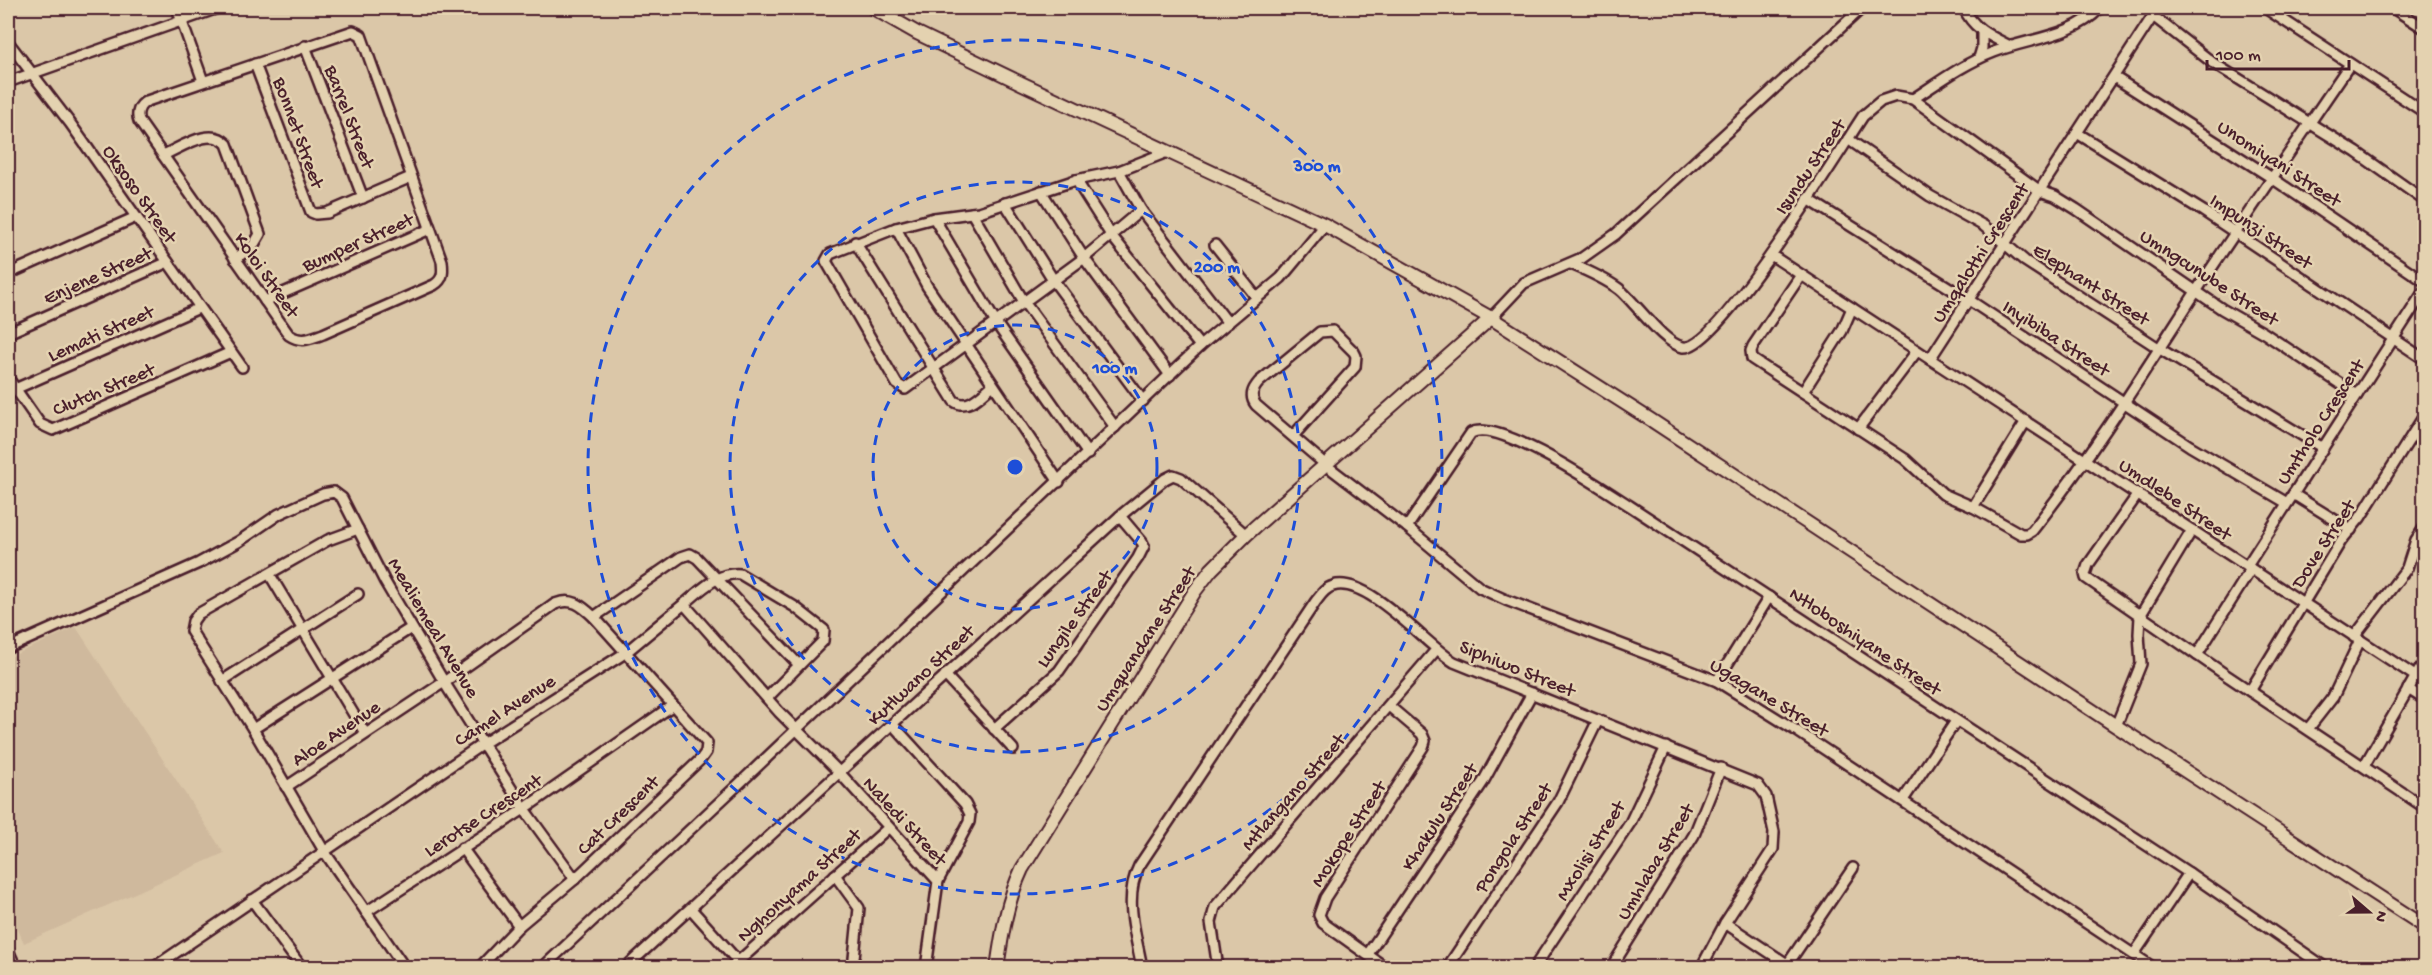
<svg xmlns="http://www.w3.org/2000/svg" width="2432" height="975" font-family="'Gochi Hand',sans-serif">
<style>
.built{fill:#cfb99d}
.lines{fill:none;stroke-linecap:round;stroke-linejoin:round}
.minor-casing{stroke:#4a1f2b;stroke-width:14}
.tertiary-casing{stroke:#4a1f2b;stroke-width:16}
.minor{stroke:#e4d2b0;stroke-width:9}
.tertiary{stroke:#e4d2b0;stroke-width:12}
.ring{fill:none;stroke:#1d4ed8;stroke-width:3;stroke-dasharray:10 8}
.labels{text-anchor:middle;stroke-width:5;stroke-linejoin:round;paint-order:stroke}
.street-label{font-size:20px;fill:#4a1f2b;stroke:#e4d2b0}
.centre{fill:#1d4ed8;stroke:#e4d2b0;stroke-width:3}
.ring-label{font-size:18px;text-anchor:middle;font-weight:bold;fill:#1d4ed8;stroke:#e4d2b0;stroke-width:5;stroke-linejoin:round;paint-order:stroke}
</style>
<rect width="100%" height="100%" fill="#dbc7a8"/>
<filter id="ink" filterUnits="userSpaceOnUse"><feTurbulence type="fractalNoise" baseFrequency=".0167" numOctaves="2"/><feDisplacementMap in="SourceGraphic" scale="12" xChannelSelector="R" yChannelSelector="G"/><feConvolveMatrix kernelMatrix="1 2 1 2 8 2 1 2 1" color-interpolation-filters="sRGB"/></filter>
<g filter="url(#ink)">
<polygon class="built" points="76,627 224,853 24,943 8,907 8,658"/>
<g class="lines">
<defs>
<g id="minor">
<polyline points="177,8 203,81"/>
<path d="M1964,8C1973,29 1990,36 2010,46"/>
<polyline points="2265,8 2424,112"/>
<polyline points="2393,8 2424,28"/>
<polyline points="2153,16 2213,63 2356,152 2424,200"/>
<path d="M353,31L361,35L442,261C443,271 444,279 434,285L323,334C309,339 301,343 289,335L139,121C136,113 139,105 147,101Z"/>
<polyline points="8,42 70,123 242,367"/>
<polyline points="305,46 363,198"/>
<polyline points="1979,58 1982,48 1982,31"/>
<polyline points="255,64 311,212 316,214 327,213 411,177"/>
<polyline points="2114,77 2272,178 2424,281"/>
<polyline points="8,82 218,8"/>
<path d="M1913,99C1939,82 1965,63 1994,52C2030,38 2073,37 2100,8"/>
<polyline points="2077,133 2203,211 2424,359"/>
<polyline points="1848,139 1930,196 1984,226 2025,261 2160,349 2323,448"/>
<path d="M163,155C182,147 211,126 227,144L260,234L253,246L235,259"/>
<polyline points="1119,171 1141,210 1228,323"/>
<polyline points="1076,180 1111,235 1200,346"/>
<polyline points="1041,191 1084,258 1170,375"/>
<polyline points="1808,199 1969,300 2190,446 2287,503"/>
<polyline points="1005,203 1054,281 1143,401"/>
<polyline points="1141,210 1084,258 905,389 897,384 826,261 830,254 896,228 934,218 979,212 1076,180 1119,171 1167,152"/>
<polyline points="972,213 1024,302 1115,427"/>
<polyline points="934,218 996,323 1088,454"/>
<polyline points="896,228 927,286 1059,482"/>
<path d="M855,242L954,401C968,411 982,394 993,385"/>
<polyline points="1215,245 1257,298"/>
<polyline points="1771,255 2415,676"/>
<path d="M1571,264C1588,271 1604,278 1619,289C1635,302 1664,344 1683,347C1716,353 1841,149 1863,116L1881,101L1896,96L1913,99L2040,191L2055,196L2076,209L2222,309L2264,333L2357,395"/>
<polyline points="8,274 136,217"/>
<polyline points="1801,275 1753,346 1751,351 1752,359 1905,459 1943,494 1973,507 2026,421"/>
<polyline points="265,301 430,229"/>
<polyline points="1491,318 1524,283 1582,258 1616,234 1862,8"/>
<polyline points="8,333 168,262"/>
<polyline points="1930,359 2158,8"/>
<polyline points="8,378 40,424 53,430 231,352"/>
<polyline points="15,389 199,308"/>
<polyline points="1803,392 1842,331 1852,308"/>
<polyline points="1858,429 1917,351"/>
<path d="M1293,436L1355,367L1356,356L1354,352L1333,331L1320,332L1259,382C1253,389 1249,396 1256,405L1326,465L1407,527L1480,588L1506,600L1717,681L1797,731L2154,968"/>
<polyline points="2138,494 2088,565 2085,574 2086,578 2226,675 2424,807"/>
<polyline points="2293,494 2351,530"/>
<path d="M1973,507L2021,534H2027L2032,531C2093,454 2144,372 2197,290C2247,214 2299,139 2350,64"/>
<path d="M1407,527L1471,433C1499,418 1603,489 1630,506L2189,873L2326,968"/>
<polyline points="358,529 328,540 198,614 193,621 191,631 253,729 324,851 405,968"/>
<polyline points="2414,549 2424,556"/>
<polyline points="2247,566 2424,291"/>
<polyline points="270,575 365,733"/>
<path d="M684,604C700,591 717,572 740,574L795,607L824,630L823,641L767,698"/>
<polyline points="594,617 681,557 690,554 697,558 799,665"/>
<polyline points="2354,637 2407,568 2416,540 2424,528"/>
<path d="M8,648L199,563L238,542L279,514L323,494L334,492L342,498L385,582L444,682L524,809L575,879L701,759L706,752L707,743L594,617C581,605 572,597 555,604L444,682L286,787"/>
<polyline points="2197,655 2251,569"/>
<polyline points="945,675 1013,749"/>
<polyline points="222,681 358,594"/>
<polyline points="1717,681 1769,597"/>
<polyline points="2408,689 2424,699"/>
<polyline points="2250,691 2341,541 2360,518 2424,416"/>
<polyline points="893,725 965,804 970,814 969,822 938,881"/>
<polyline points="2116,726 2141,664 2139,634 2140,616 2192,530"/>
<polyline points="253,729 411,628"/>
<polyline points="994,729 1059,671 1138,558 1144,546 1142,542 1120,516"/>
<polyline points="2308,729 2333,697 2360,640"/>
<polyline points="2364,766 2424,662"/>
<polyline points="1903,800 1956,721"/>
<polyline points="462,848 519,926"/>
<polyline points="835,875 859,908 853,968"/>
<polyline points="252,900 302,968"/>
<polyline points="691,909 744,968"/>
<polyline points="366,912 524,809 673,705"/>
<polyline points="1725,923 1793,968"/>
<polyline points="8,950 16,968"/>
<polyline points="1368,954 1483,782 1532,693"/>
<polyline points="2134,954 2189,873"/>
<polyline points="153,968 484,743 625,653 684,604 779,712 838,771 938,881 926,968"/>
<polyline points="479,968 519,926 575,879"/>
<polyline points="542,968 741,782 1200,346 1281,278 1325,225"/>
<polyline points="625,968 1120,516 1165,479 1173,475 1181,478 1246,535"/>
<polyline points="731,968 888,828"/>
<path d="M1142,968C1136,934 1123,898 1139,866L1316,601C1320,596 1325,588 1333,586C1367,575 1425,644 1454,662L1758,785L1766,796L1774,832L1773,849L1725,923L1701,968"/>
<polyline points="1218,968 1211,922 1215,907 1436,650"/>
<polyline points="1386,968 1323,923 1319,915 1325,898 1423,747 1425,741 1422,734 1389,706"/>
<polyline points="1447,968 1558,802 1598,720"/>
<polyline points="1534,968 1630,823 1666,747"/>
<polyline points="1611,968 1694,835 1721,768"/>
<polyline points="1785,968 1853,868"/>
</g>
<g id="tertiary">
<polyline points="873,8 917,33 1023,84 1325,225 1491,318 1651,420 2116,726 2424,926"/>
<path d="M997,968C1002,933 1007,901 1022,869L1195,591L1211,570L1246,535L1491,318"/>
</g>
</defs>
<use href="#minor" class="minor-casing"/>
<use href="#tertiary" class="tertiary-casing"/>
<use href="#minor" class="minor"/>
<use href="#tertiary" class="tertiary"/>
</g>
</g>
<g class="ring">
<circle cx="1015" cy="467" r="142"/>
<circle cx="1015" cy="467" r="285"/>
<circle cx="1015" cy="467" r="427"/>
</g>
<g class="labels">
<g class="street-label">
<text transform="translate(351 116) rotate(69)" y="7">Barrel Street</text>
<text transform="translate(300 132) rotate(70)" y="7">Bonnet Street</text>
<text transform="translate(2280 162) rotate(33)" y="7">Unomiyani Street</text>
<text transform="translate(1809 166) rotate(-56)" y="7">Isundu Street</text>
<text transform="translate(141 193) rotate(55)" y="7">Oksoso Street</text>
<text transform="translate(2262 230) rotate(34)" y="7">Impunzi Street</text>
<text transform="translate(357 241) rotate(-24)" y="7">Bumper Street</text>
<text transform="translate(1979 252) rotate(-57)" y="7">Umqalothi Crescent</text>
<text transform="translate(97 274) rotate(-24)" y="7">Enjene Street</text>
<text transform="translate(268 274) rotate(55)" y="7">Koloi Street</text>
<text transform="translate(2210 276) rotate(33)" y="7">Umngcunube Street</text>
<text transform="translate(2092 283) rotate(33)" y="7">Elephant Street</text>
<text transform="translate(100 332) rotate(-24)" y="7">Lemati Street</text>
<text transform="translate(2057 337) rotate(33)" y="7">Inyibiba Street</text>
<text transform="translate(103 388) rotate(-23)" y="7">Clutch Street</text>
<text transform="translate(2319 421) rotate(-57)" y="7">Umtholo Crescent</text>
<text transform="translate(2176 498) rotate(34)" y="7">Umdlebe Street</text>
<text transform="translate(2322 543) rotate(-57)" y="7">Dove Street</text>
<text transform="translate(1073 618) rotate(-54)" y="7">Lungile Street</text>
<text transform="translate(435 627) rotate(59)" y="7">Mealiemeal Avenue</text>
<text transform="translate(1144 638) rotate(-57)" y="7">Umquandane Street</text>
<text transform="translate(1866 640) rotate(34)" y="7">Ntloboshiyane Street</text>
<text transform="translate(1518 667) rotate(22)" y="7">Siphiwo Street</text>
<text transform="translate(920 674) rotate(-43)" y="7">Kutlwano Street</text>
<text transform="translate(1770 696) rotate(31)" y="7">Ugagane Street</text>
<text transform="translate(504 709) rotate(-33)" y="7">Camel Avenue</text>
<text transform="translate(335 732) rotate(-34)" y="7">Aloe Avenue</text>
<text transform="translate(1292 791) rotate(-49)" y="7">Mtlangano Street</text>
<text transform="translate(482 814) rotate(-33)" y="7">Lerotse Crescent</text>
<text transform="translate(617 814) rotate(-44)" y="7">Cat Crescent</text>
<text transform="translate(1438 816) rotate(-57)" y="7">Khakulu Street</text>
<text transform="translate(906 820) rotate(47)" y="7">Naledi Street</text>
<text transform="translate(1347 833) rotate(-57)" y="7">Mokope Street</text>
<text transform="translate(1512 837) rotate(-57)" y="7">Pongola Street</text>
<text transform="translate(1589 850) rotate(-58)" y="7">Mxolisi Street</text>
<text transform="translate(1654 861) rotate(-59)" y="7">Umhlaba Street</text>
<text transform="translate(798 884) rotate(-42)" y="7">Nghonyama Street</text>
</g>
</g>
<circle cx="1015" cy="467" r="9" class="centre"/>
<g class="ring-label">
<text x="1317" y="171">300 m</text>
<text x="1217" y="272">200 m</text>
<text x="1115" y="373">100 m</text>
</g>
<rect width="2432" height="975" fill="none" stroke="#e4d2b0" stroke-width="30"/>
<rect x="15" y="15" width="2402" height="945" fill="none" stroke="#4a1f2b" stroke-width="2" filter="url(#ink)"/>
<g transform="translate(2369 912) rotate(110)" stroke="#e4d2b0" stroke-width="4.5" paint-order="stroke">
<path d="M0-4.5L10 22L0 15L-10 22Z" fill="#4a1f2b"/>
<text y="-9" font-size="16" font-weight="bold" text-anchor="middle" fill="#4a1f2b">N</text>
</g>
<path d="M2207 60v9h142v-9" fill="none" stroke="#4a1f2b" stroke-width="3"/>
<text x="2216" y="60" font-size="18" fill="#4a1f2b" stroke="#e4d2b0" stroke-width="4.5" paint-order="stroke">100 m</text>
</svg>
